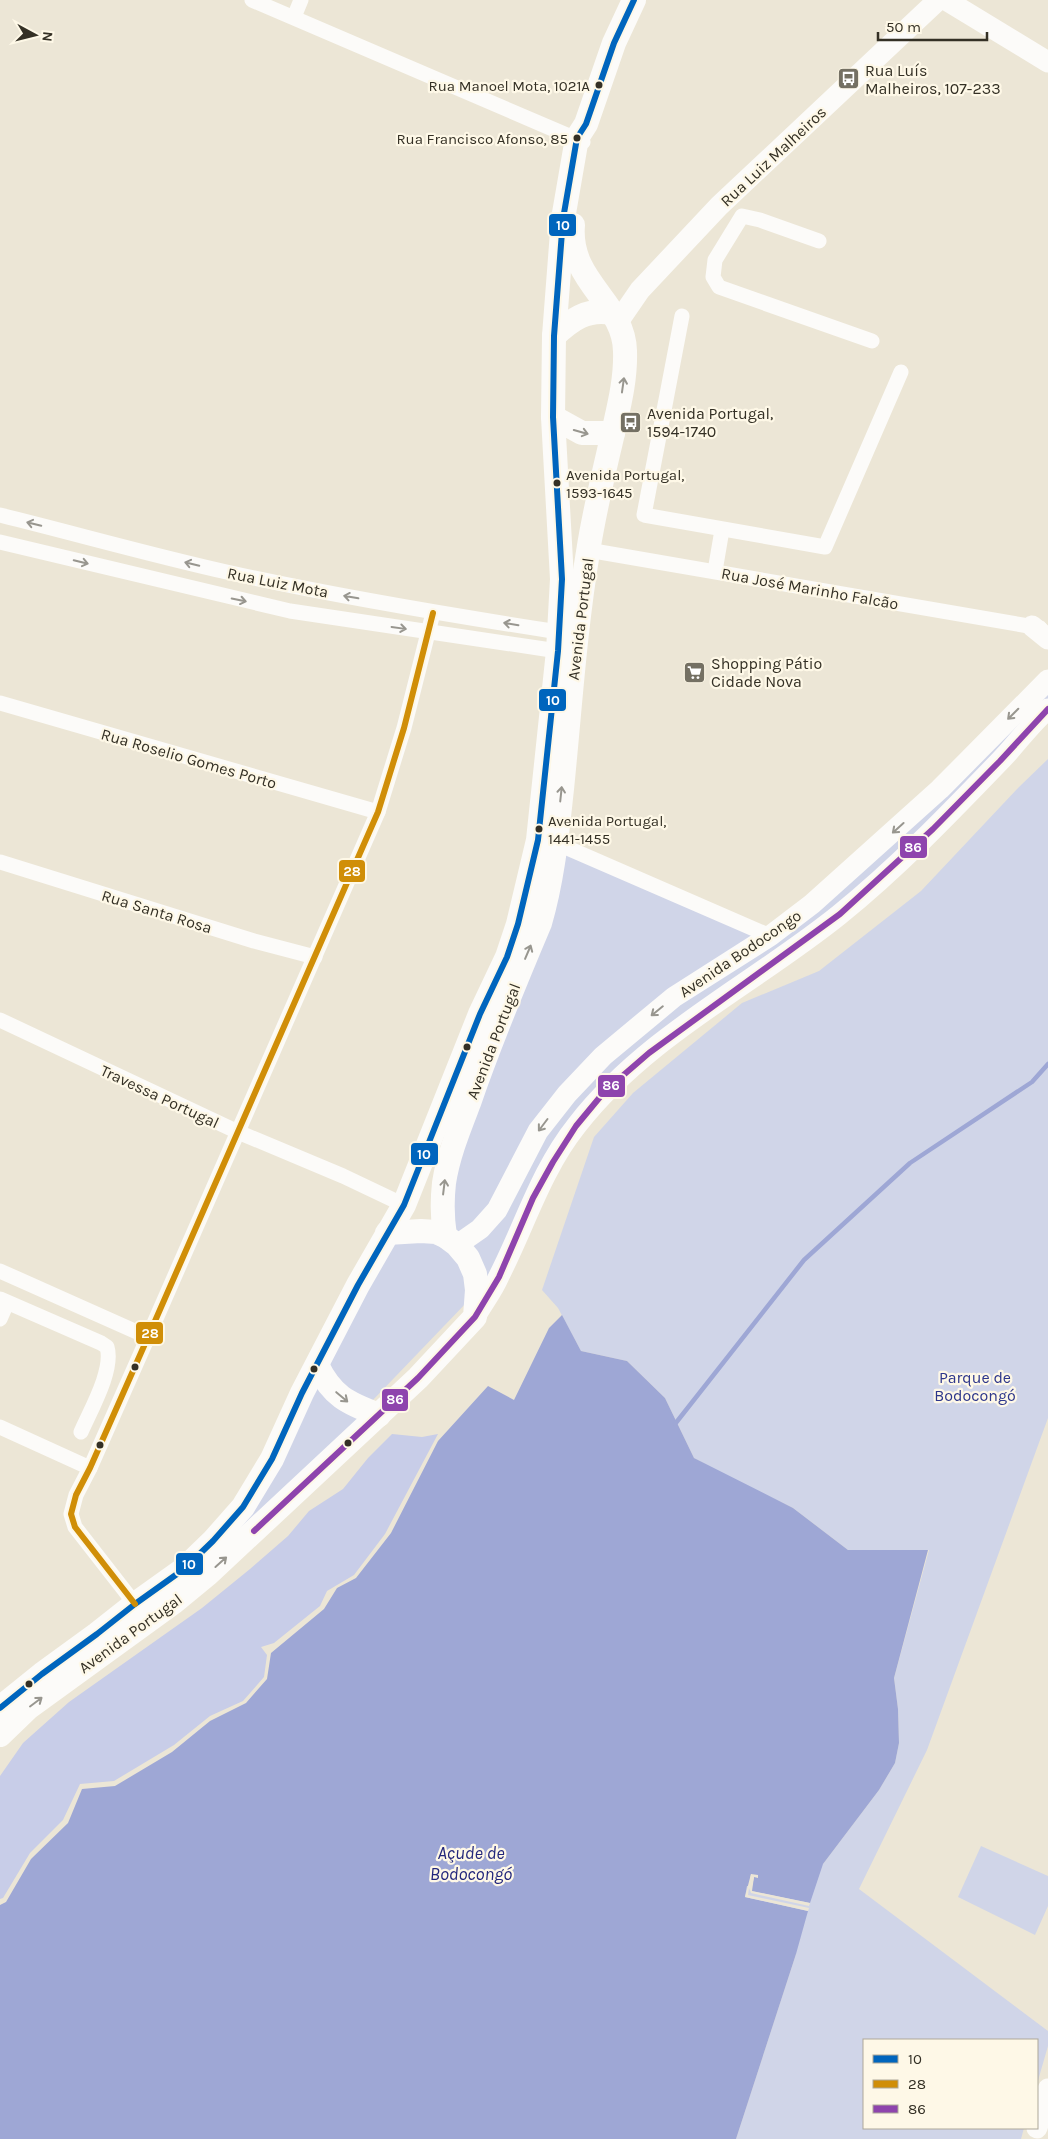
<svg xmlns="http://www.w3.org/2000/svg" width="1048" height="2139" font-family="Karla,sans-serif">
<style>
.green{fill:#d0d5e8}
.forest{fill:#c8cde8}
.water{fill:#9ea7d5}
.pier{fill:#ece6d6}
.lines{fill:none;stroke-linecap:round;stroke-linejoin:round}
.stream{stroke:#9ea7d5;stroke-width:4.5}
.street{stroke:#fcfbf9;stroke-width:15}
.secondary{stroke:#fcfbf9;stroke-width:21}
.primary{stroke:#fcfbf9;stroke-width:24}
.bus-1-casing{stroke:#fef8e7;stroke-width:10}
.bus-2-casing{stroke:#fef8e7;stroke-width:10}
.bus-3-casing{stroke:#fef8e7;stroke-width:10}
.bus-1{stroke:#0065bd;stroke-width:6}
.bus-2{stroke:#d08e07;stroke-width:6}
.bus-3{stroke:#8e44ad;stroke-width:6}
.oneway{stroke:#98968f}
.bus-dot{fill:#343025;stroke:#fef8e7;stroke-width:2}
.labels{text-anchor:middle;stroke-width:4.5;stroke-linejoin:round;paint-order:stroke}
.bus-label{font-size:15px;fill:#343025;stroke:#fef8e7;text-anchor:end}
.poi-label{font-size:16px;fill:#343025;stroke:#fef8e7;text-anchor:start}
.street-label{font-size:16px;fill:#343025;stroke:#fef8e7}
.park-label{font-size:16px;fill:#2d368b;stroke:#fef8e7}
.water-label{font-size:18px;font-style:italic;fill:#22267b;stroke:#fef8e7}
.line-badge{stroke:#fef8e7;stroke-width:2}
.badge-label{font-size:14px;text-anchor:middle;font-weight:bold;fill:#fff}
</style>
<rect width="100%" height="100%" fill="#ece6d6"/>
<g class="green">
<polygon points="1048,686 1048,702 868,883 603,1085 486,1282 469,1244 541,1138 626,1043 793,925"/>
<polygon points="1048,759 1048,1418 927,1750 859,1889 1048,2031 1048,2046 1037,2084 1037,2040 864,2040 864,2128 1024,2128 1021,2139 736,2139 796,1954 745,1897 747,1885 823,1864 879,1790 895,1763 899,1743 898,1709 894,1678 929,1550 848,1550 793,1508 723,1474 694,1458 665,1398 627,1361 581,1351 558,1308 542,1290 594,1137 633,1093 742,1003 819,971 921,891 1019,787"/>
<polygon points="562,850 759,935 593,1060 494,1208 459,1238 446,1217 451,1177"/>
<polygon points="426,1237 461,1258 468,1301 371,1402 354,1394 330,1375 329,1359 394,1241"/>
<polygon points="319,1376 369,1415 295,1488 190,1572"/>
<polygon points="981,1846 1048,1876 1048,1906 1035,1935 958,1897"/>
</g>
<polygon class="forest" points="392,1434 422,1437 438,1434 385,1534 354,1575 327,1591 320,1606 274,1643 261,1647 267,1655 264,1677 243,1701 210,1716 174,1745 114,1781 80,1784 63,1820 30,1853 3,1898 0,1899 0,1776 23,1743 69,1702 202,1608 250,1569 288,1536 309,1511 343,1489 368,1458"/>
<polygon class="water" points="562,1315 581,1351 627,1361 665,1398 694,1458 793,1508 848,1550 928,1550 894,1678 898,1709 899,1743 895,1763 879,1790 823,1864 810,1903 751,1891 754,1877 751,1874 749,1886 747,1886 745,1897 808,1911 796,1954 736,2139 0,2139 0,1905 6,1902 31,1859 68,1823 82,1789 115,1786 172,1752 210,1721 246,1703 267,1679 271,1653 324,1609 337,1588 356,1578 391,1533 438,1441 488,1386 514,1400 549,1328"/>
<polygon class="pier" points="751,1874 758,1875 758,1878 754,1877 752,1891 810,1903 809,1906 751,1893 749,1888 748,1895 809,1908 808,1911 745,1897"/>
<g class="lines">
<polyline class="stream" points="675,1424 804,1260 910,1163 1032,1082 1048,1064"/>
<g class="street">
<polyline points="252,0 583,142"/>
<polyline points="294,17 301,0"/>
<polyline points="819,241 760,220 742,216 715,260 713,277 719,287 872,341"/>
<polyline points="682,316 644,515 825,547 901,372"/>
<path d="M0,515C77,534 154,556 231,573C340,597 449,615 559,632"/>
<polyline points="0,542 290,611 558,651"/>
<polyline points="588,550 1040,628"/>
<polyline points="715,571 722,530"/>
<polyline points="0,703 378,812"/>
<polyline points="556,843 770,936"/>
<polyline points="0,862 254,941 315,957"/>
<polyline points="0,1020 238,1132 343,1176 404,1205"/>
<polyline points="0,1271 148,1337"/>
<path d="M0,1299L101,1343L107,1347C114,1370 90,1411 81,1432"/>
<polyline points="0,1319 7,1303"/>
<polyline points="0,1427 90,1468"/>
<polyline points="135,1604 75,1527 71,1514 76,1495 90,1468 148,1337 378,812 404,728 433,613"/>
</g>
<g class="secondary">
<polyline points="946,0 1048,62"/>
<polyline points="618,322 640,290 719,206 938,0"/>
<polyline points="1032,626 1048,639"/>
<polyline points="457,1245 480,1229 497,1210 538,1131 567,1094 603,1056 674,997 770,936 812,904 940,789 1048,680"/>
<path d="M475,1317C483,1303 493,1290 499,1276C525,1225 541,1170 577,1125C646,1036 752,985 839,915C896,869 948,815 999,762C1016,745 1030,724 1048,709"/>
<polyline points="1037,2128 1048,2089"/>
</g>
<g class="primary">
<path d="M554,336C571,320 587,308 612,313"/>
<polyline points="553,417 582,433 613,433"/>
<path d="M445,1236C442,1217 442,1201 444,1183C448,1156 459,1129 469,1103C490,1042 515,982 540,923C553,879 557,834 562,789C570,710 575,630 588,552C594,512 604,472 613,433C619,406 626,379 625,351C624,302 568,282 573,225"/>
<path d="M317,1365C332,1396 347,1403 379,1415"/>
<polyline points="0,1708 42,1674 97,1634 135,1604 184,1569 213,1541 243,1507 272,1459 302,1393 358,1285 404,1205 480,1014 507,957 518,924 538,840 558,651 562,579 553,417 554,336 563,219 577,138 586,124 614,43 634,0"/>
<polyline points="0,1735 28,1708 174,1602 208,1574 418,1378 475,1317 477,1290 475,1274 468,1258 457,1245 445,1236 436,1232 421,1231 387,1233"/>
</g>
<defs>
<polyline id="bus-1" points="0,1708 42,1674 97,1634 135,1604 184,1569 213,1541 243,1507 272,1459 302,1393 358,1285 404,1205 480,1014 507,957 518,924 538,840 558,651 562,579 553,417 554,336 563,219 577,138 586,124 614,43 634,0"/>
<polyline id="bus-2" points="135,1604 75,1527 71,1514 76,1495 90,1468 148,1337 378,812 404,728 433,613"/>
<polyline id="bus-3" points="254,1531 418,1378 475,1317 499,1277 533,1198 553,1162 576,1126 605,1091 649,1053 840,914 933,829 1000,761 1048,709"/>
</defs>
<use href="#bus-1" class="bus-1-casing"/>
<use href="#bus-2" class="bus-2-casing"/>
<use href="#bus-3" class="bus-3-casing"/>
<use href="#bus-1" class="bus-1"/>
<use href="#bus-2" class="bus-2"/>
<use href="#bus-3" class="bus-3"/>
</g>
<defs><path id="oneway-shaft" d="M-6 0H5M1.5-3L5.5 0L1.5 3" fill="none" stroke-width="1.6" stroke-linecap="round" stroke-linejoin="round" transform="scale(1.25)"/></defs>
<g class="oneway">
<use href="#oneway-shaft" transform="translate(623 385) rotate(-82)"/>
<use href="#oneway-shaft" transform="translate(581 432) rotate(16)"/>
<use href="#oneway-shaft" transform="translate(34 524) rotate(-166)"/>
<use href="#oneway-shaft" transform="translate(81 562) rotate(14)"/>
<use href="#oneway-shaft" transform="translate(192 564) rotate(-166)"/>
<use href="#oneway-shaft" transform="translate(351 597) rotate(-170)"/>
<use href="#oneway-shaft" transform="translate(239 600) rotate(12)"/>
<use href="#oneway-shaft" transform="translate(511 624) rotate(-171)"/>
<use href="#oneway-shaft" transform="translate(399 628) rotate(8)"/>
<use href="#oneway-shaft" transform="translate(1013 714) rotate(135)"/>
<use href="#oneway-shaft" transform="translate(561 794) rotate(-84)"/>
<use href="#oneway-shaft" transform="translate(898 828) rotate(138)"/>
<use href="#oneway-shaft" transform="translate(528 952) rotate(-67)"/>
<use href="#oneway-shaft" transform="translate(657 1011) rotate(141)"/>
<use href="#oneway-shaft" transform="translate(543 1125) rotate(127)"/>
<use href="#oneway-shaft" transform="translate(444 1187) rotate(-83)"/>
<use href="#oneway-shaft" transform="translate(342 1397) rotate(40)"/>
<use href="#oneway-shaft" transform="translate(221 1562) rotate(-42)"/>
<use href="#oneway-shaft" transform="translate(36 1702) rotate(-37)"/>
</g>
<defs>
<symbol id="bus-square" viewBox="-11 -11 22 22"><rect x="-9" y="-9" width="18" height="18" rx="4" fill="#747063" stroke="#fef8e7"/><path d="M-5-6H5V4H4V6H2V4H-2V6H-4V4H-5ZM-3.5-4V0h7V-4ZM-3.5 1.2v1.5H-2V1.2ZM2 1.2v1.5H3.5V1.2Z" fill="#fff"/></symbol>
<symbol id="supermarket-square" viewBox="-11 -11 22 22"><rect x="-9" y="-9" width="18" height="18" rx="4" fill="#747063" stroke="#fef8e7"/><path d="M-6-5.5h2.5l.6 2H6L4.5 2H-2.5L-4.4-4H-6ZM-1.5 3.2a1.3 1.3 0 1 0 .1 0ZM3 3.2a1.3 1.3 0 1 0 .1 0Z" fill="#fff"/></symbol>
</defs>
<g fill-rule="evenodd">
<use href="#bus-square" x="836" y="66" width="25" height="25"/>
<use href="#bus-square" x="618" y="410" width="25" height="25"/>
<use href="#supermarket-square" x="682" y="660" width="25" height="25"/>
</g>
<g class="bus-dot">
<circle cx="599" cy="85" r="4.5"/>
<circle cx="577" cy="138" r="4.5"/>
<circle cx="557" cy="483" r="4.5"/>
<circle cx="539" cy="829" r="4.5"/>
<circle cx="467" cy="1047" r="4.5"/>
<circle cx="135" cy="1367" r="4.5"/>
<circle cx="314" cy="1369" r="4.5"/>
<circle cx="348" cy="1443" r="4.5"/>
<circle cx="100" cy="1445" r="4.5"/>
<circle cx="29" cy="1684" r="4.5"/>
</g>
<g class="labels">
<g class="bus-label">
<text x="590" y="91">Rua Manoel Mota, 1021A</text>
<text x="568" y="144">Rua Francisco Afonso, 85</text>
<text x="566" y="480" text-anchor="start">Avenida Portugal,<tspan x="566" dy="18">1593-1645</tspan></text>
<text x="548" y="826" text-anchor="start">Avenida Portugal,<tspan x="548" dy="18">1441-1455</tspan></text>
</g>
<g class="poi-label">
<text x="865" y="76">Rua Luís<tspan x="865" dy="18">Malheiros, 107-233</tspan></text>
<text x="647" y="419">Avenida Portugal,<tspan x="647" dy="18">1594-1740</tspan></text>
<text x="711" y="669">Shopping Pátio<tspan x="711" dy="18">Cidade Nova</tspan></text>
</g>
<g class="street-label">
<text transform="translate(773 156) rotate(-43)" y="6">Rua Luiz Malheiros</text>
<text transform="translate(278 582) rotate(11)" y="6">Rua Luiz Mota</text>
<text transform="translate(810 588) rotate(10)" y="6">Rua José Marinho Falcão</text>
<text transform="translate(580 619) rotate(-83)" y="6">Avenida Portugal</text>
<text transform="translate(189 758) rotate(16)" y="6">Rua Roselio Gomes Porto</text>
<text transform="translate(157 911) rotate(17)" y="6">Rua Santa Rosa</text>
<text transform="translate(740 953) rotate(-34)" y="6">Avenida Bodocongo</text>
<text transform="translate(493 1041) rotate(-69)" y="6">Avenida Portugal</text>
<text transform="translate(160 1096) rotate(25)" y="6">Travessa Portugal</text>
<text transform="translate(130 1633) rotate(-36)" y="6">Avenida Portugal</text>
</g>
<g class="park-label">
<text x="975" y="1383">Parque de<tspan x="975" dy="18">Bodocongó</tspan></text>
</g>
<g class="water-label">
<text x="471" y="1859">Açude de<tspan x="471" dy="21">Bodocongó</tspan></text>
</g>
</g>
<g class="line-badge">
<rect x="548" y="213" width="29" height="24" rx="5" fill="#0065bd"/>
<rect x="538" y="688" width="29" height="24" rx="5" fill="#0065bd"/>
<rect x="899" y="835" width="29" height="24" rx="5" fill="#8e44ad"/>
<rect x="338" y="859" width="28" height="24" rx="5" fill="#d08e07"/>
<rect x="597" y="1074" width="29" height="24" rx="5" fill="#8e44ad"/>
<rect x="410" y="1142" width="29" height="24" rx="5" fill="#0065bd"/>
<rect x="135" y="1321" width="29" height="24" rx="5" fill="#d08e07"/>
<rect x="381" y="1388" width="28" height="24" rx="5" fill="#8e44ad"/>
<rect x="175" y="1552" width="29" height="24" rx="5" fill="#0065bd"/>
</g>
<g class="badge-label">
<text x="563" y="230">10</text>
<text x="553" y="705">10</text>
<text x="913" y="852">86</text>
<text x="352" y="876">28</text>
<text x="611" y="1090">86</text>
<text x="424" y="1159">10</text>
<text x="150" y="1338">28</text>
<text x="395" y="1404">86</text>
<text x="189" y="1569">10</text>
</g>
<rect x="863" y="2039" width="175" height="90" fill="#fef8e7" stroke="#ada899"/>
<rect x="873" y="2055" width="25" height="8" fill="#0065bd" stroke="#ada899"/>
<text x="908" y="2064" font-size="15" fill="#343025">10</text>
<rect x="873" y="2080" width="25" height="8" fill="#d08e07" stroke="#ada899"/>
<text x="908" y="2089" font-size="15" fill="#343025">28</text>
<rect x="873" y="2105" width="25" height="8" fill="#8e44ad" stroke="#ada899"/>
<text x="908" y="2114" font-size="15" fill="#343025">86</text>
<g transform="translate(35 35) rotate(97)" stroke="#fef8e7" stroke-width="4" paint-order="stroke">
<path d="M0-4L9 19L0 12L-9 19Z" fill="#343025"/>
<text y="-8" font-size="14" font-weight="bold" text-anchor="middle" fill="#343025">N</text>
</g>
<path d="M878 32v8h109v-8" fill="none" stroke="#343025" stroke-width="2.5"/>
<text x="886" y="32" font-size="15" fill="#343025" stroke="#fef8e7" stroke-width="4" paint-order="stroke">50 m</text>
</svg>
